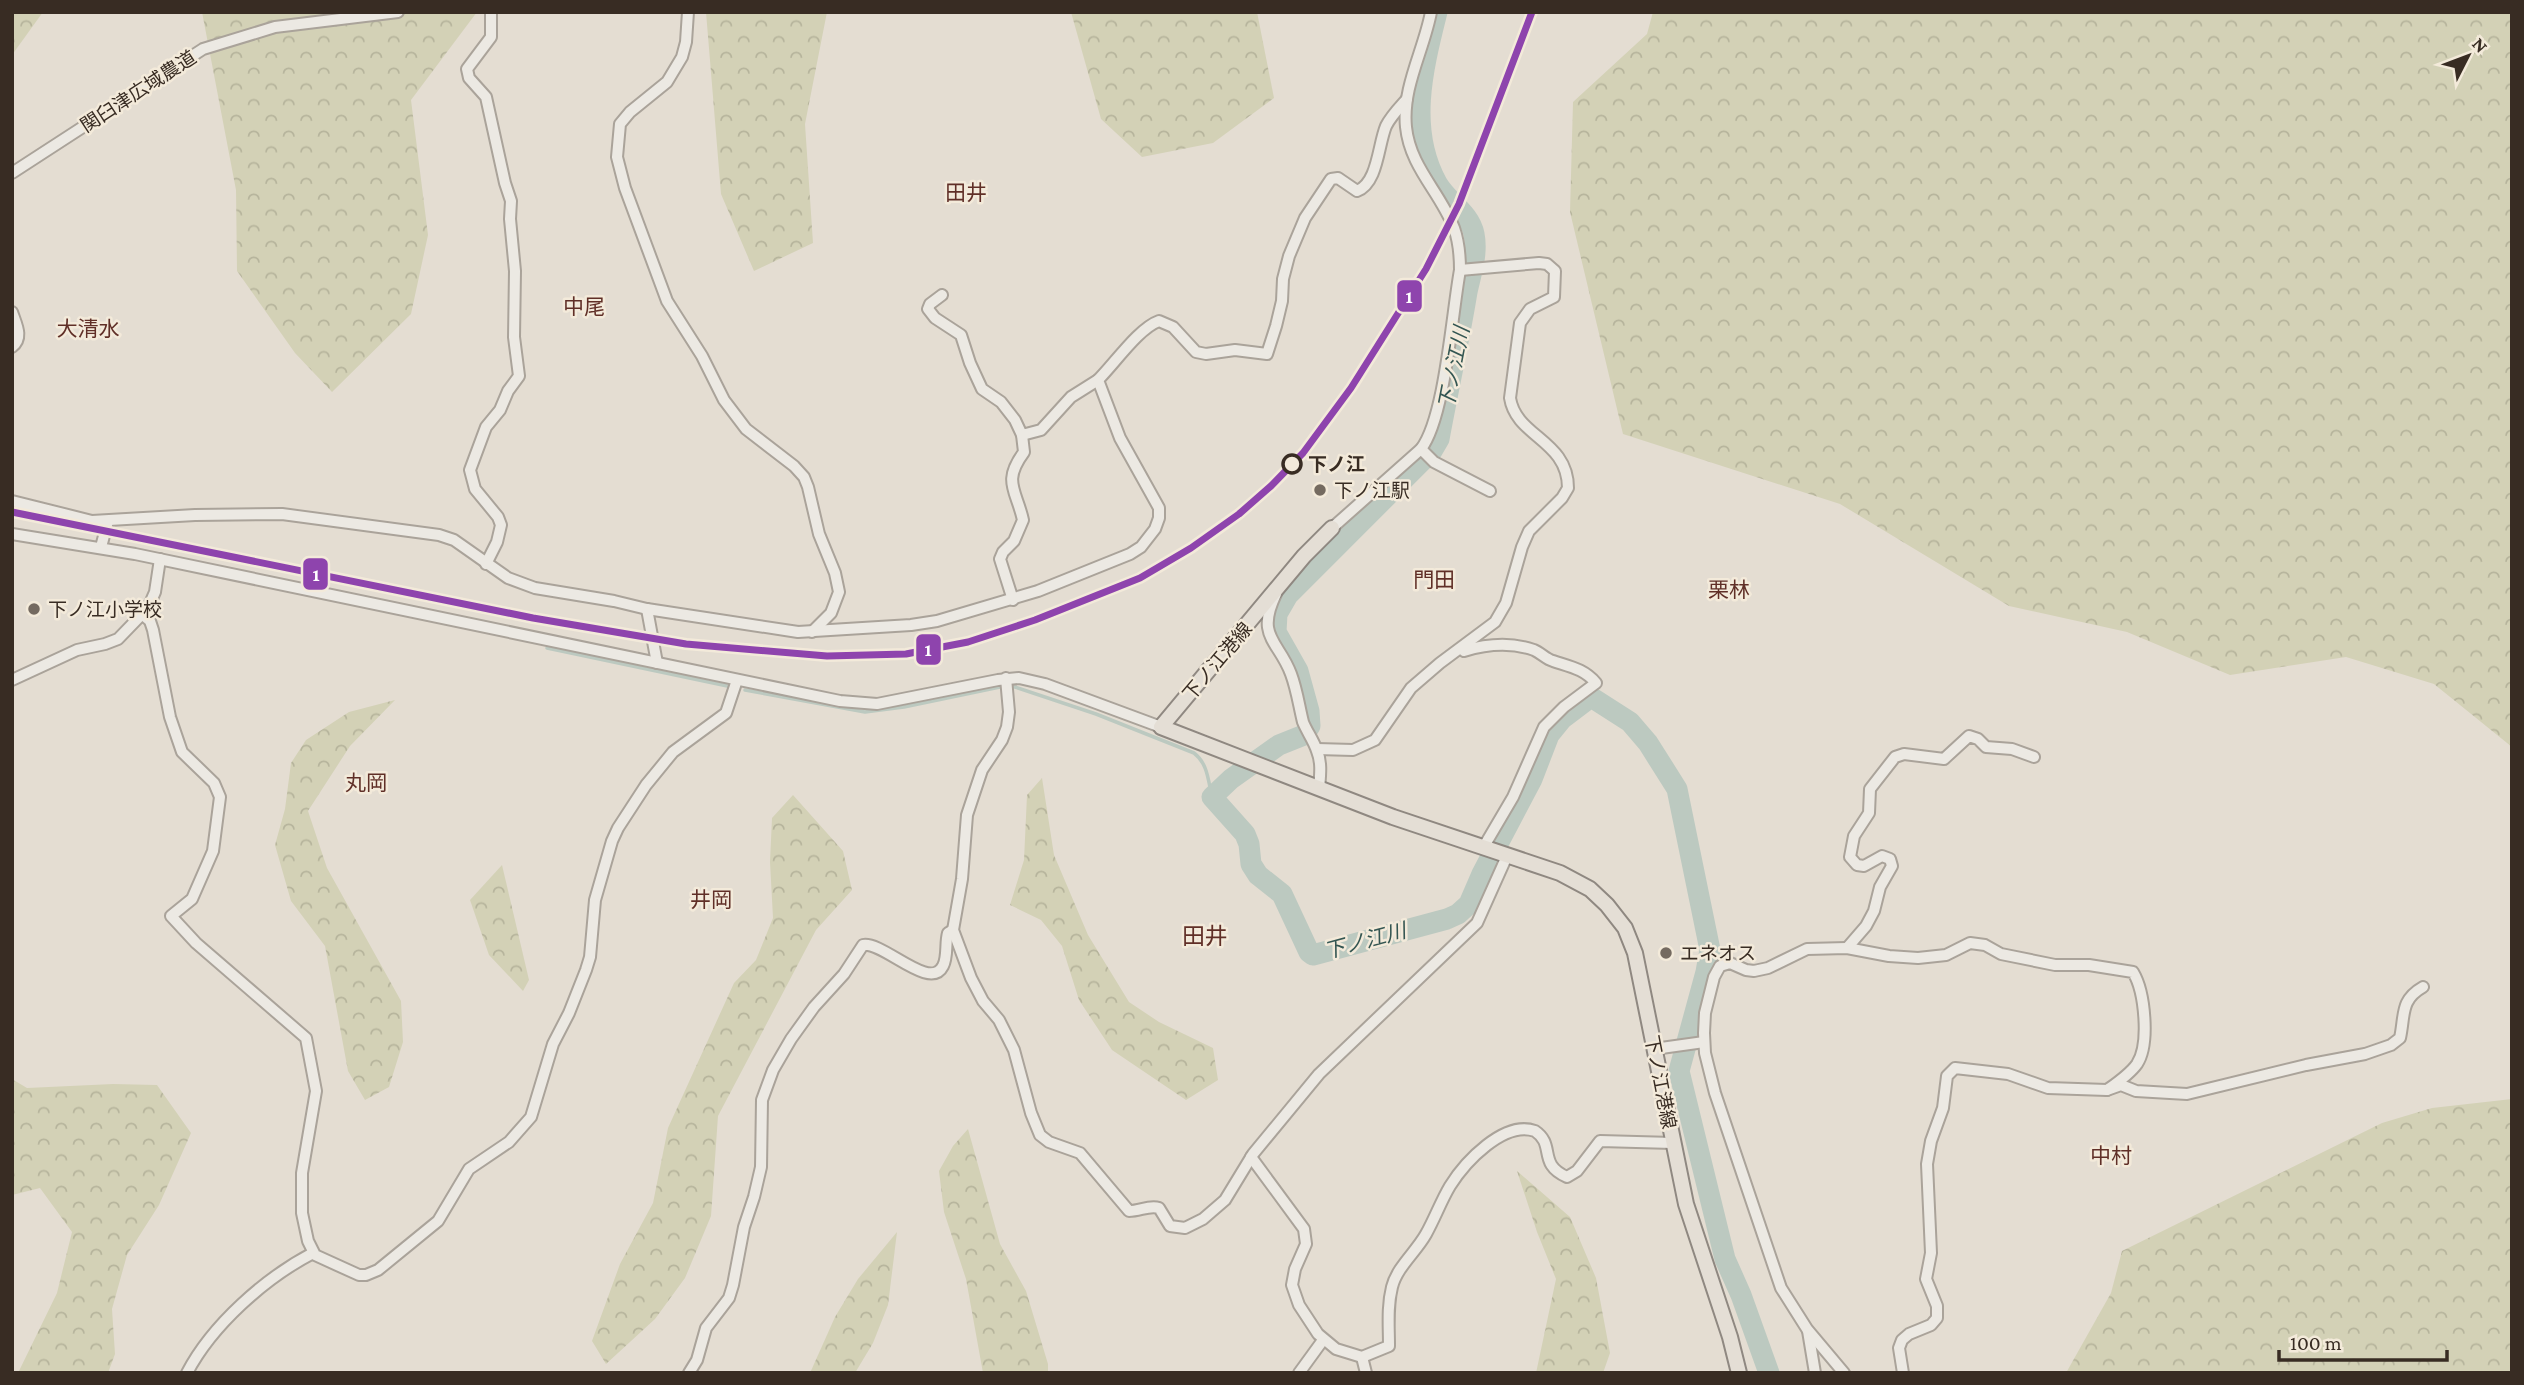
<svg xmlns="http://www.w3.org/2000/svg" width="2524" height="1385" font-family="'Crimson Pro','Noto Sans JP',serif">
<style>
.forest{fill:url(#forest-crowns)}
.lines{fill:none;stroke-linecap:round;stroke-linejoin:round}
.stream{stroke:#bcc9c0;stroke-width:3.5}
.river{stroke:#bcc9c0;stroke-width:21}
.minor-casing{stroke:#aaa39a;stroke-width:14}
.major-casing{stroke:#8f8881;stroke-width:18}
.minor{stroke:#ece9e3;stroke-width:10}
.major{stroke:#e4ded5;stroke-width:14}
.rail-1-casing{stroke:#f3eada;stroke-width:12}
.rail-1{stroke:#8e44ad;stroke-width:7}
.stop-dot{fill:#f3eada;stroke:#382c23;stroke-width:3.5}
.poi-dot{fill:#746a60;stroke:#f3eada;stroke-width:2.5}
.labels{text-anchor:middle;stroke-width:5;stroke-linejoin:round;paint-order:stroke}
.street-label{font-size:19px;fill:#382c23;stroke:#f3eada}
.stop-label{font-size:19px;font-weight:bold;fill:#382c23;stroke:#f3eada;text-anchor:start}
.poi-label{font-size:19px;fill:#382c23;stroke:#f3eada;text-anchor:start}
.neighbourhood-label{font-size:21px;fill:#602f27;stroke:#f3eada}
.water-label{font-size:21px;font-style:italic;fill:#345652;stroke:#f3eada}
.quarter-label{font-size:23px;fill:#602f27;stroke:#f3eada}
.line-badge{stroke:#f3eada;stroke-width:2.5}
.badge-label{font-size:19px;text-anchor:middle;font-weight:bold;fill:#fff}
</style>
<defs>
<pattern id="forest-crowns" width="20" height="18" patternUnits="userSpaceOnUse" patternTransform="scale(1.75)"><rect width="20" height="18" fill="#d3d1b6"/><path d="M2 6a3 3 0 1 1 6 0M12 15a3 3 0 1 1 6 0" fill="none" stroke="#b6b49c"/></pattern>
</defs>
<rect width="100%" height="100%" fill="#e4ddd2"/>
<g class="forest">
<polygon points="12,12 43,12 12,55"/>
<polygon points="202,12 477,12 411,100 428,235 411,314 332,392 295,353 237,271 236,190"/>
<polygon points="706,12 827,12 805,124 813,243 754,271 721,194"/>
<polygon points="1071,12 1257,12 1274,98 1213,143 1142,157 1101,119"/>
<polygon points="1653,12 2512,12 2512,747 2434,684 2346,657 2230,675 2127,632 2009,606 1840,504 1623,434 1570,212 1573,102 1647,34"/>
<polygon points="395,700 350,746 308,811 327,868 401,1001 403,1042 389,1087 365,1100 348,1071 325,946 291,901 275,845 285,809 291,763 306,740 349,712"/>
<polygon points="1042,778 1054,855 1088,935 1129,1002 1159,1022 1213,1048 1218,1080 1186,1100 1112,1050 1079,1000 1062,946 1041,920 1010,905 1024,860 1027,795"/>
<polygon points="793,795 843,851 852,890 816,930 718,1116 711,1216 685,1278 655,1319 606,1364 592,1341 620,1264 653,1203 668,1128 734,983 756,960 773,918 770,862 772,818"/>
<polygon points="502,865 529,980 523,991 489,955 470,900"/>
<polygon points="12,1079 27,1088 113,1084 157,1085 191,1133 159,1205 127,1255 112,1309 115,1354 108,1373 18,1373 57,1293 72,1232 40,1188 12,1195"/>
<polygon points="2512,1099 2512,1373 2066,1373 2111,1293 2122,1251 2382,1123 2432,1108"/>
<polygon points="968,1129 1000,1244 1026,1291 1048,1364 1048,1373 983,1373 966,1279 944,1212 939,1171 953,1146"/>
<polygon points="1517,1171 1570,1217 1596,1278 1610,1353 1603,1373 1536,1373 1556,1279 1537,1232"/>
<polygon points="897,1232 888,1305 873,1343 855,1373 810,1373 835,1317 858,1279"/>
</g>
<g class="lines">
<g class="stream">
<polyline points="547,648 732,687"/>
<path d="M745,690L865,712L904,707L1000,687H1015L1096,714L1194,753C1208,764 1208,780 1212,797"/>
</g>
<path class="river" d="M1437,12C1423,68 1407,129 1437,183C1447,201 1470,213 1474,234C1478,254 1471,273 1467,292C1459,341 1448,390 1439,439L1432,451L1288,595L1277,614L1276,632L1298,671L1309,711L1310,726L1304,735L1279,745L1231,779L1212,797L1245,834L1249,844L1251,864L1258,875L1282,894L1309,952L1313,955L1447,919L1458,914L1469,904L1482,874L1532,779L1549,735L1562,719L1591,697L1630,722L1648,743L1677,789L1710,950L1706,972L1679,1071L1725,1259L1741,1295L1769,1373"/>
<defs>
<g id="minor">
<polyline points="688,12 686,42 682,57 667,82 630,112 620,124 617,157 625,188 667,301 702,356 724,400 746,429 794,466 804,477 808,487 819,534 835,573 839,592 831,613 812,632"/>
<polyline points="12,173 203,49 275,27 398,12"/>
<path d="M942,295L930,304L928,309L935,318L961,335L970,363L982,389L1001,402L1015,420L1022,435L1024,452C1002,482 1016,489 1023,520L1014,541L1003,552L1000,559L1013,600"/>
<path d="M12,312C16,324 24,338 12,347"/>
<polyline points="1022,435 1041,430 1071,397 1098,380"/>
<polyline points="1421,449 1434,462 1490,491"/>
<path d="M12,501L92,521L195,515L282,514L439,535L454,540L508,578L535,588L614,601L647,609L798,632L911,625L937,621L1038,591L1130,554L1141,547L1155,529L1159,518V508L1120,438L1098,380C1115,363 1139,328 1159,321L1173,327L1196,352L1206,354L1235,350L1267,354L1276,326L1282,301L1283,279L1289,256L1305,218L1331,179L1338,178L1357,191C1378,183 1378,145 1386,126C1391,116 1399,108 1407,99"/>
<path d="M1332,528L1421,449C1445,418 1452,313 1460,270C1460,255 1459,242 1454,228C1440,192 1410,167 1406,127C1402,87 1424,50 1431,12"/>
<polyline points="12,534 135,554 840,701 877,704 998,680 1019,678 1045,684 1161,727"/>
<polyline points="101,547 108,521"/>
<polyline points="486,564 497,542 501,525 498,517 475,489 470,470 486,427 500,410 508,391 519,376 514,337 515,271 510,219 511,201 505,183 486,97 469,78 467,69 491,37 491,12"/>
<path d="M1276,594C1255,637 1279,641 1291,674C1297,690 1299,706 1303,722C1307,732 1314,741 1317,751C1322,763 1320,776 1319,789"/>
<polyline points="647,609 657,663"/>
<polyline points="143,615 150,621 153,630 170,717 182,752 214,783 220,797 213,851 192,899 171,916 196,943 306,1038 316,1091 302,1173 302,1213 308,1241 315,1255 359,1275 366,1275 378,1270 438,1221 469,1169 509,1142 531,1117 553,1044 569,1013 586,970 590,957 595,900 612,841 618,828 646,785 673,752 726,713 737,680"/>
<path d="M1464,651C1487,644 1511,642 1534,650C1541,653 1546,659 1553,661C1571,667 1584,669 1596,683L1564,707L1544,727L1513,797L1483,848"/>
<path d="M1006,678L1009,712L1007,727L1002,740L982,770L967,815L962,879L953,930L971,978L983,1001L999,1020L1014,1050L1031,1113L1040,1135L1049,1142L1080,1153L1129,1211C1140,1211 1149,1205 1159,1208L1170,1226L1185,1228L1203,1219L1225,1200L1253,1154L1319,1074L1477,923L1507,856"/>
<polyline points="12,680 77,650 105,644 118,639 148,608 155,592 160,559"/>
<path d="M1317,749L1353,750L1375,740L1411,688L1440,663L1495,622L1506,603L1522,547L1529,531L1562,498L1568,488C1568,440 1516,437 1510,398L1520,323L1530,309L1554,297L1555,271L1547,264L1539,263L1460,270"/>
<polyline points="1847,948 1866,926 1874,911 1880,887 1892,866 1890,859 1882,856 1864,866 1857,865 1850,857 1854,836 1869,813 1870,789 1895,757 1904,754 1944,759 1969,736 1978,739 1986,747 2012,749 2034,757"/>
<polyline points="1654,1049 1704,1042"/>
<path d="M1251,1157L1304,1229L1306,1244L1295,1269L1292,1285L1299,1305L1318,1334L1336,1349L1362,1357L1389,1346C1389,1326 1387,1307 1392,1287C1397,1267 1416,1252 1426,1234C1435,1218 1441,1201 1450,1186C1465,1162 1504,1120 1535,1131C1556,1145 1537,1164 1567,1177L1577,1171L1600,1141L1673,1143"/>
<polyline points="1808,1331 1815,1373"/>
<polyline points="1362,1357 1366,1373"/>
<path d="M187,1373C212,1325 265,1278 313,1253"/>
<path d="M689,1373L697,1360L706,1328L729,1298L733,1285L744,1227L754,1197L761,1167L762,1100L773,1070L791,1039L814,1007L844,974L863,945C883,941 930,992 943,966C948,957 945,943 948,933L953,930"/>
<polyline points="1299,1373 1323,1340"/>
<path d="M1844,1373L1807,1329L1781,1288L1715,1093L1705,1053L1704,1033L1705,1013L1714,977L1720,966L1730,963L1746,970L1754,971L1768,968L1807,949L1847,948L1889,956L1918,958L1946,955L1970,943L1985,945L2001,954L2055,965H2089L2133,972C2145,992 2150,1044 2137,1064C2130,1074 2117,1083 2107,1090"/>
<path d="M1903,1373L1899,1348L1902,1340L1909,1334L1931,1325L1937,1318V1306L1926,1279L1931,1253L1927,1164L1931,1141L1943,1108L1947,1076L1955,1068L2008,1074L2048,1088L2107,1090L2121,1085L2136,1091L2187,1094L2306,1065L2365,1054L2391,1045L2400,1038C2405,1015 2400,1000 2423,987"/>
</g>
<polyline id="major" points="1332,528 1304,556 1161,727 1393,817 1560,873 1590,889 1607,905 1625,928 1635,953 1686,1204 1730,1337 1739,1373"/>
</defs>
<use href="#minor" class="minor-casing"/>
<use href="#major" class="major-casing"/>
<use href="#minor" class="minor"/>
<use href="#major" class="major"/>
<defs>
<polyline id="rail-1" points="12,512 533,618 686,644 827,656 906,654 968,642 1035,620 1140,578 1191,548 1239,514 1271,486 1303,453 1351,388 1426,269 1459,204 1532,12"/>
</defs>
<use href="#rail-1" class="rail-1-casing"/>
<use href="#rail-1" class="rail-1"/>
</g>
<circle class="stop-dot" cx="1292" cy="464" r="9"/>
<g class="poi-dot">
<circle cx="1320" cy="490" r="7"/>
<circle cx="34" cy="609" r="7"/>
<circle cx="1666" cy="953" r="7"/>
</g>
<g class="labels">
<g class="street-label">
<text transform="translate(138 91) rotate(-33)" y="7">関臼津広域農道</text>
<text transform="translate(1217 661) rotate(-50)" y="7">下ノ江港線</text>
<text transform="translate(1661 1082) rotate(79)" y="7">下ノ江港線</text>
</g>
<g class="stop-label">
<text x="1308" y="471">下ノ江</text>
</g>
<g class="poi-label">
<text x="1334" y="497">下ノ江駅</text>
<text x="48" y="616">下ノ江小学校</text>
<text x="1680" y="960">エネオス</text>
</g>
<g class="neighbourhood-label">
<text x="966" y="200">田井</text>
<text x="584" y="314">中尾</text>
<text x="88" y="336">大清水</text>
<text x="1434" y="587">門田</text>
<text x="1729" y="597">栗林</text>
<text x="366" y="790">丸岡</text>
<text x="711" y="907">井岡</text>
<text x="2111" y="1163">中村</text>
</g>
<g class="water-label">
<text transform="translate(1454 368) rotate(-79)" y="7">下ノ江川</text>
<text transform="translate(1365 941) rotate(-15)" y="7">下ノ江川</text>
</g>
<g class="quarter-label">
<text x="1205" y="944">田井</text>
</g>
</g>
<g class="line-badge">
<rect x="1396" y="279" width="27" height="34" rx="7" fill="#8e44ad"/>
<rect x="302" y="557" width="27" height="34" rx="7" fill="#8e44ad"/>
<rect x="915" y="633" width="27" height="33" rx="7" fill="#8e44ad"/>
</g>
<g class="badge-label">
<text x="1409" y="303">1</text>
<text x="316" y="581">1</text>
<text x="928" y="656">1</text>
</g>
<rect width="2524" height="1385" fill="none" stroke="#382c23" stroke-width="28"/>
<g transform="translate(2468 56) rotate(48)" stroke="#f3eada" stroke-width="5" paint-order="stroke">
<path d="M0-5L12 26L0 18L-12 26Z" fill="#382c23"/>
<text y="-10" font-size="19" font-weight="bold" text-anchor="middle" fill="#382c23">N</text>
</g>
<path d="M2279 1350v10h168v-10" fill="none" stroke="#382c23" stroke-width="3.5"/>
<text x="2290" y="1350" font-size="21" fill="#382c23" stroke="#f3eada" stroke-width="5" paint-order="stroke">100 m</text>
</svg>
